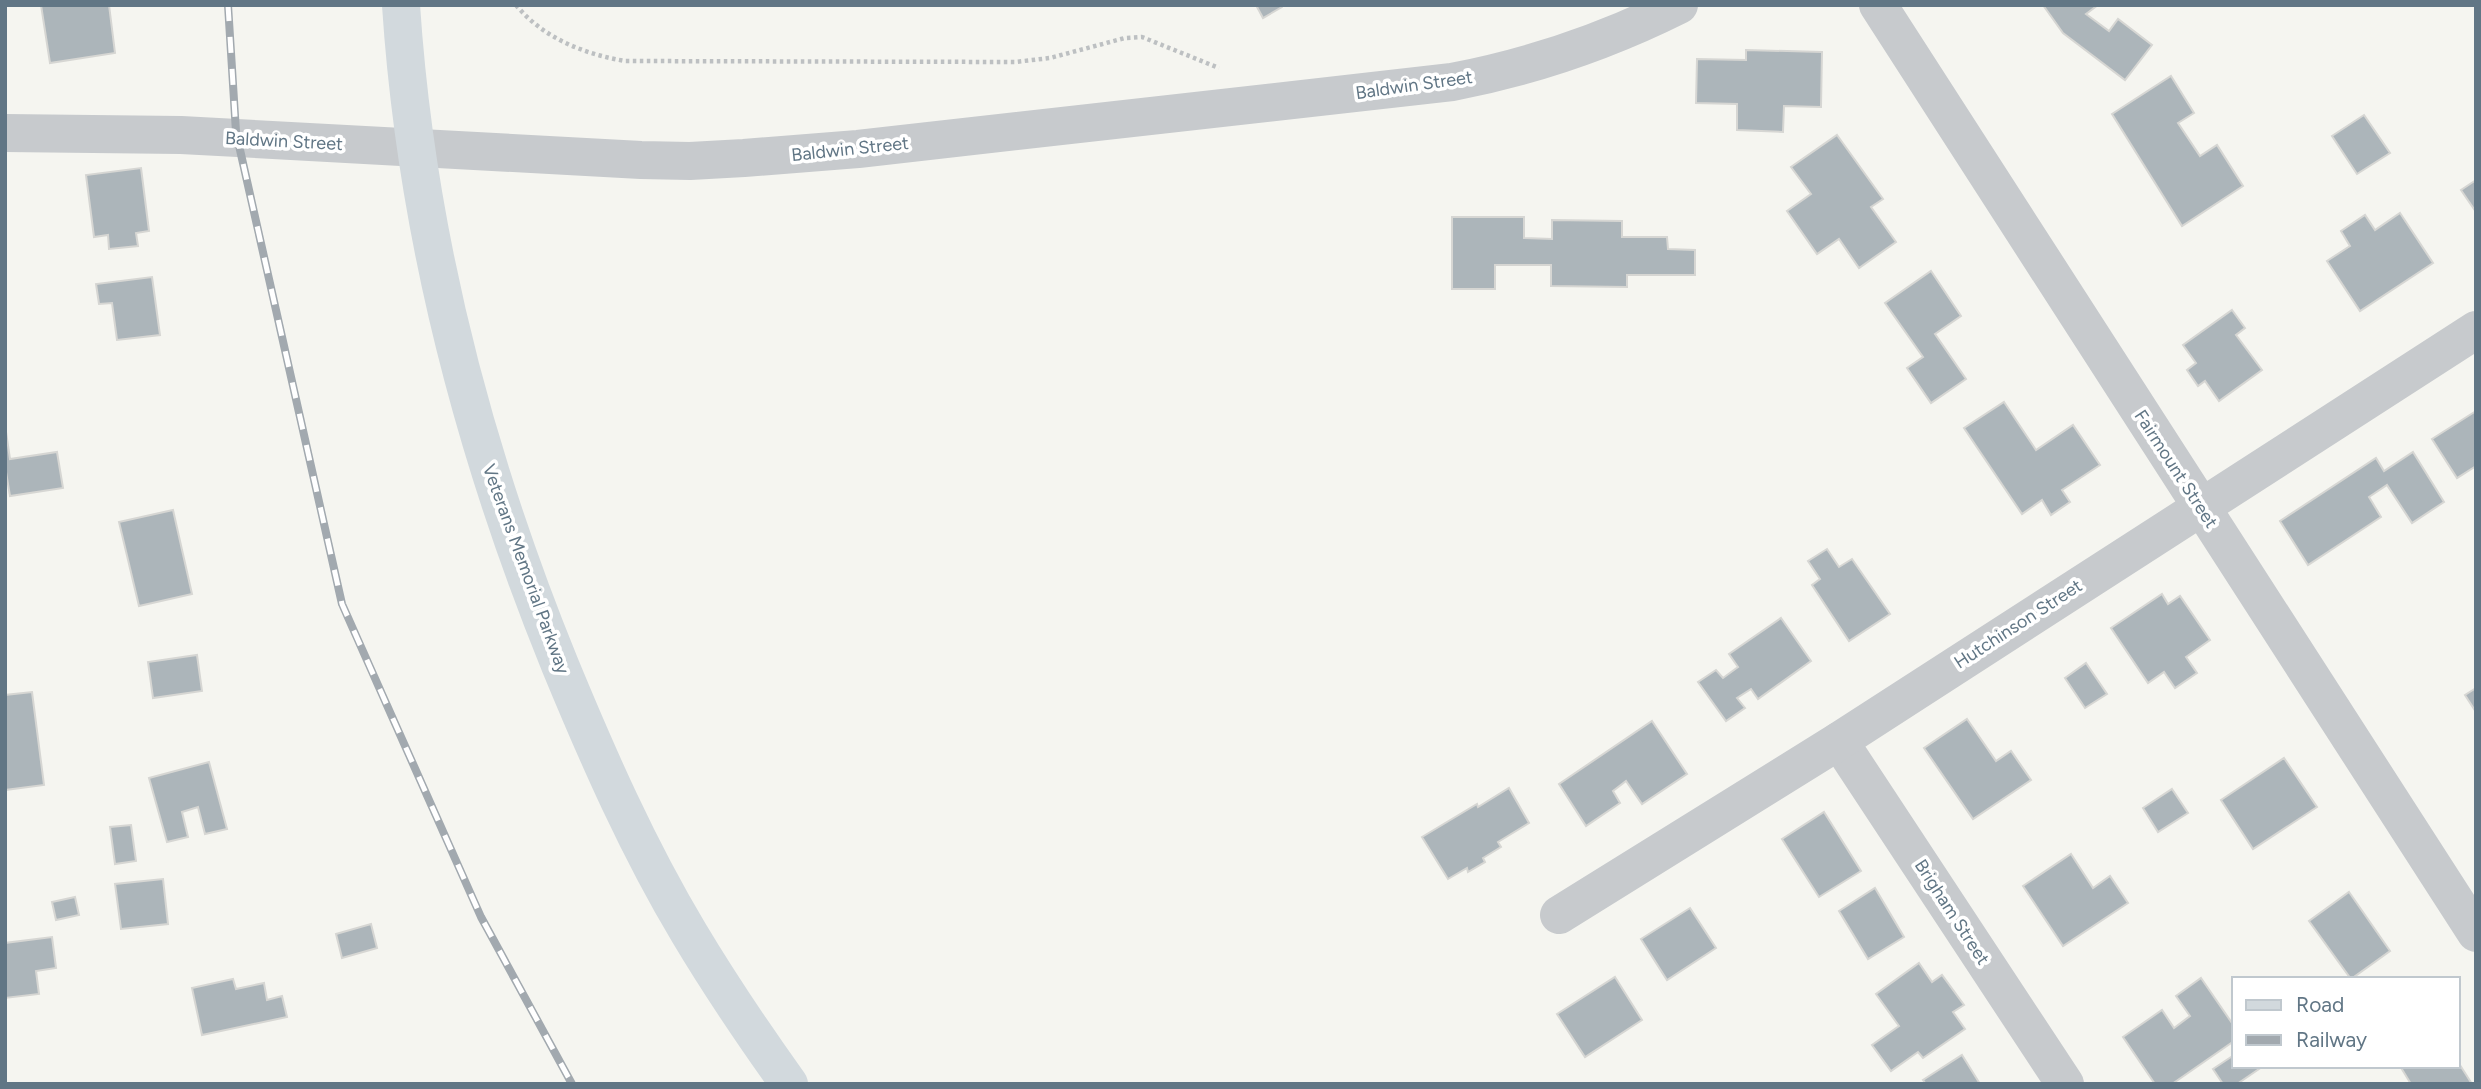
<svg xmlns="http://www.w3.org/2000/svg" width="2481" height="1089" font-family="Figtree,sans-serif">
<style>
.building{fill:#acb5ba;stroke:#d6d6d3;stroke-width:2}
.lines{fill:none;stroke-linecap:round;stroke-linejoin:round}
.path{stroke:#bdc0c2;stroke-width:4.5;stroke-dasharray:3.5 3.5;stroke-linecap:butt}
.street{stroke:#c7cacd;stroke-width:38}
.secondary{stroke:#d2d9dd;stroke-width:38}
.rail-casing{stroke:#a2a9af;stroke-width:8}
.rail{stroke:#fff;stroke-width:5;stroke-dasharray:16;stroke-linecap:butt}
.labels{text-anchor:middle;stroke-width:7;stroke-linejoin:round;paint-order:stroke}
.street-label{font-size:18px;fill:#617685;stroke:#fff}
</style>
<rect width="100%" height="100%" fill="#f5f5f0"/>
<g class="building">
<polygon points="41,5 109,5 115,53 50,63"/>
<polygon points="1256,5 1282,5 1282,7 1263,18"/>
<polygon points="2043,5 2098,5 2086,14 2109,31 2118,19 2152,45 2125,80 2063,33"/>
<polygon points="1746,50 1822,52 1821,107 1784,106 1783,132 1737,130 1737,104 1696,103 1697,59 1746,60"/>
<polygon points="2171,76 2194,113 2178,123 2200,156 2217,145 2243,186 2182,226 2112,114"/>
<polygon points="2364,115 2390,153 2357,174 2332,136"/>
<polygon points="1837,135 1883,199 1871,207 1896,242 1859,268 1839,239 1817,254 1787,211 1811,194 1791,167"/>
<polygon points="141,168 149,231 136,233 138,246 109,249 108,235 94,237 86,175"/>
<polygon points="2476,180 2476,212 2461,190"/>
<polygon points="2400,213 2433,263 2360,311 2327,261 2350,246 2341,231 2365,215 2375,230"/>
<polygon points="1452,217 1524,217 1524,238 1552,239 1552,220 1622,221 1622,237 1667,237 1668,249 1695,250 1695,275 1627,275 1627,287 1551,286 1551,265 1495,265 1495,289 1452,289"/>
<polygon points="1931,271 1961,316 1935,334 1966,379 1931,403 1907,368 1923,357 1885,303"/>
<polygon points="152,277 160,335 117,340 112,303 99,304 96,284"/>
<polygon points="2232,310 2245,328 2236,335 2262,370 2219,401 2205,381 2198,386 2187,370 2196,363 2183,345"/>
<polygon points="2004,402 2036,450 2073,425 2100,465 2062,490 2070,502 2051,515 2042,500 2022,514 1964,428"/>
<polygon points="2476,411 2476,466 2457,478 2432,439"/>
<polygon points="6,432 10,459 57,452 63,488 10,496 5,466"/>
<polygon points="2413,452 2444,502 2412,523 2387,485 2369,497 2381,517 2308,565 2280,521 2376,458 2384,471"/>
<polygon points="173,510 192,594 139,606 119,522"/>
<polygon points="1827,549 1839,567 1852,559 1890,614 1849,641 1812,585 1820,579 1808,561"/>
<polygon points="2162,594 2168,604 2180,596 2210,640 2186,657 2197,673 2175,688 2164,672 2148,683 2111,628"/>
<polygon points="1781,618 1811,661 1758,699 1751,689 1737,698 1745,708 1726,721 1698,682 1716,670 1723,678 1738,667 1729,654"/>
<polygon points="197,655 202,691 153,698 148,662"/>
<polygon points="2086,663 2107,694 2085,708 2065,678"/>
<polygon points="2476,688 2476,712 2465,695"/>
<polygon points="32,692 44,785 5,790 5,695"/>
<polygon points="1967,719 1996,761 2011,751 2031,780 1973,819 1924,748"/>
<polygon points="1652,721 1687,774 1642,804 1626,781 1613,791 1620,803 1586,826 1559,784"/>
<polygon points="2284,758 2317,807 2253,849 2221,800"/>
<polygon points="209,762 227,829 205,834 198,807 182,812 188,837 167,842 149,778"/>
<polygon points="1509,788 1529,823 1498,842 1501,847 1483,858 1485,862 1468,872 1467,868 1448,879 1422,837 1477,804 1478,807"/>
<polygon points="2172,789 2188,813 2158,832 2143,808"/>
<polygon points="1824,812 1861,871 1819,897 1782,839"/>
<polygon points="131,825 136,861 115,864 110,827"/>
<polygon points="2071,854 2093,888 2110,876 2128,903 2063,946 2023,886"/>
<polygon points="163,879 168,924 121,929 115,884"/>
<polygon points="1875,888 1904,937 1868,959 1839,911"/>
<polygon points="2349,892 2390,951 2351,979 2309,921"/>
<polygon points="75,897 79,915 56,920 52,902"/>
<polygon points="1690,908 1716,948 1667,980 1641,939"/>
<polygon points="371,924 377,948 342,958 336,934"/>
<polygon points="52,937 56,968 36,971 39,994 5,998 5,943"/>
<polygon points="1919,963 1932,982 1942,975 1964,1005 1953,1012 1965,1029 1923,1058 1918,1052 1891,1071 1872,1045 1899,1026 1876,994"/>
<polygon points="1615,977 1642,1020 1585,1057 1557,1014"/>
<polygon points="2201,978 2234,1026 2234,1041 2172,1084 2155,1084 2123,1037 2162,1010 2174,1028 2190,1016 2176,996"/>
<polygon points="233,979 236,989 264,983 267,1000 282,996 287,1017 202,1035 192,988"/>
<polygon points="1962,1055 1980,1084 1926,1084 1923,1080"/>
<polygon points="2234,1055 2234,1066 2257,1066 2259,1069 2237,1084 2223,1084 2213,1069"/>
<polygon points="2458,1062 2472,1084 2411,1084 2400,1066 2458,1066"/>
</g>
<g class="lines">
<path class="path" d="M516,5C543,38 584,54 625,61L1015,62L1050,58L1125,38L1142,37L1219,68"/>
<g class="street">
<polyline points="1878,5 2476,933"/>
<path d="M5,133L181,135L641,160L690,161L744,158L858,149L1452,82C1531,67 1607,41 1679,5"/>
<polyline points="1839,741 2065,1084"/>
<polyline points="1559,915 1839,741 2476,330"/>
</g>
<path class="secondary" d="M401,5C416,233 474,454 560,665C598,757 638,848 689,933C720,985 754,1035 789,1084"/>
<defs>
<polyline id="rail" points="228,5 236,132 342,604 481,917 572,1084"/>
</defs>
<use href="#rail" class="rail-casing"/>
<use href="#rail" class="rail"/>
</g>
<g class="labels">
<g class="street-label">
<text transform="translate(1414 85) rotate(-8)" y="6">Baldwin Street</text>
<text transform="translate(284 141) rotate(3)" y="6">Baldwin Street</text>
<text transform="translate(850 149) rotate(-6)" y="6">Baldwin Street</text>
<text transform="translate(2176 469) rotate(57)" y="6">Fairmount Street</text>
<text transform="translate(526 569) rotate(70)" y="6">Veterans Memorial Parkway</text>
<text transform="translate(2018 624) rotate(-33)" y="6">Hutchinson Street</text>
<text transform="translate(1952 912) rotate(57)" y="6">Brigham Street</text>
</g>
</g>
<rect width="2481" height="1089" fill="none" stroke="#617685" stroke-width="14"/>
<rect x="2232" y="977" width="228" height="91" fill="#ffffff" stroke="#c0c8ce" stroke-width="2"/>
<rect x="2246" y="1000" width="35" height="10" fill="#d2d9dd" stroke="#c0c8ce" stroke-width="2"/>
<text x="2296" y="1012" font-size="21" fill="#617685">Road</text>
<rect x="2246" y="1035" width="35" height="10" fill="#a2a9af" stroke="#c0c8ce" stroke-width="2"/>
<text x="2296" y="1047" font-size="21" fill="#617685">Railway</text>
</svg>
